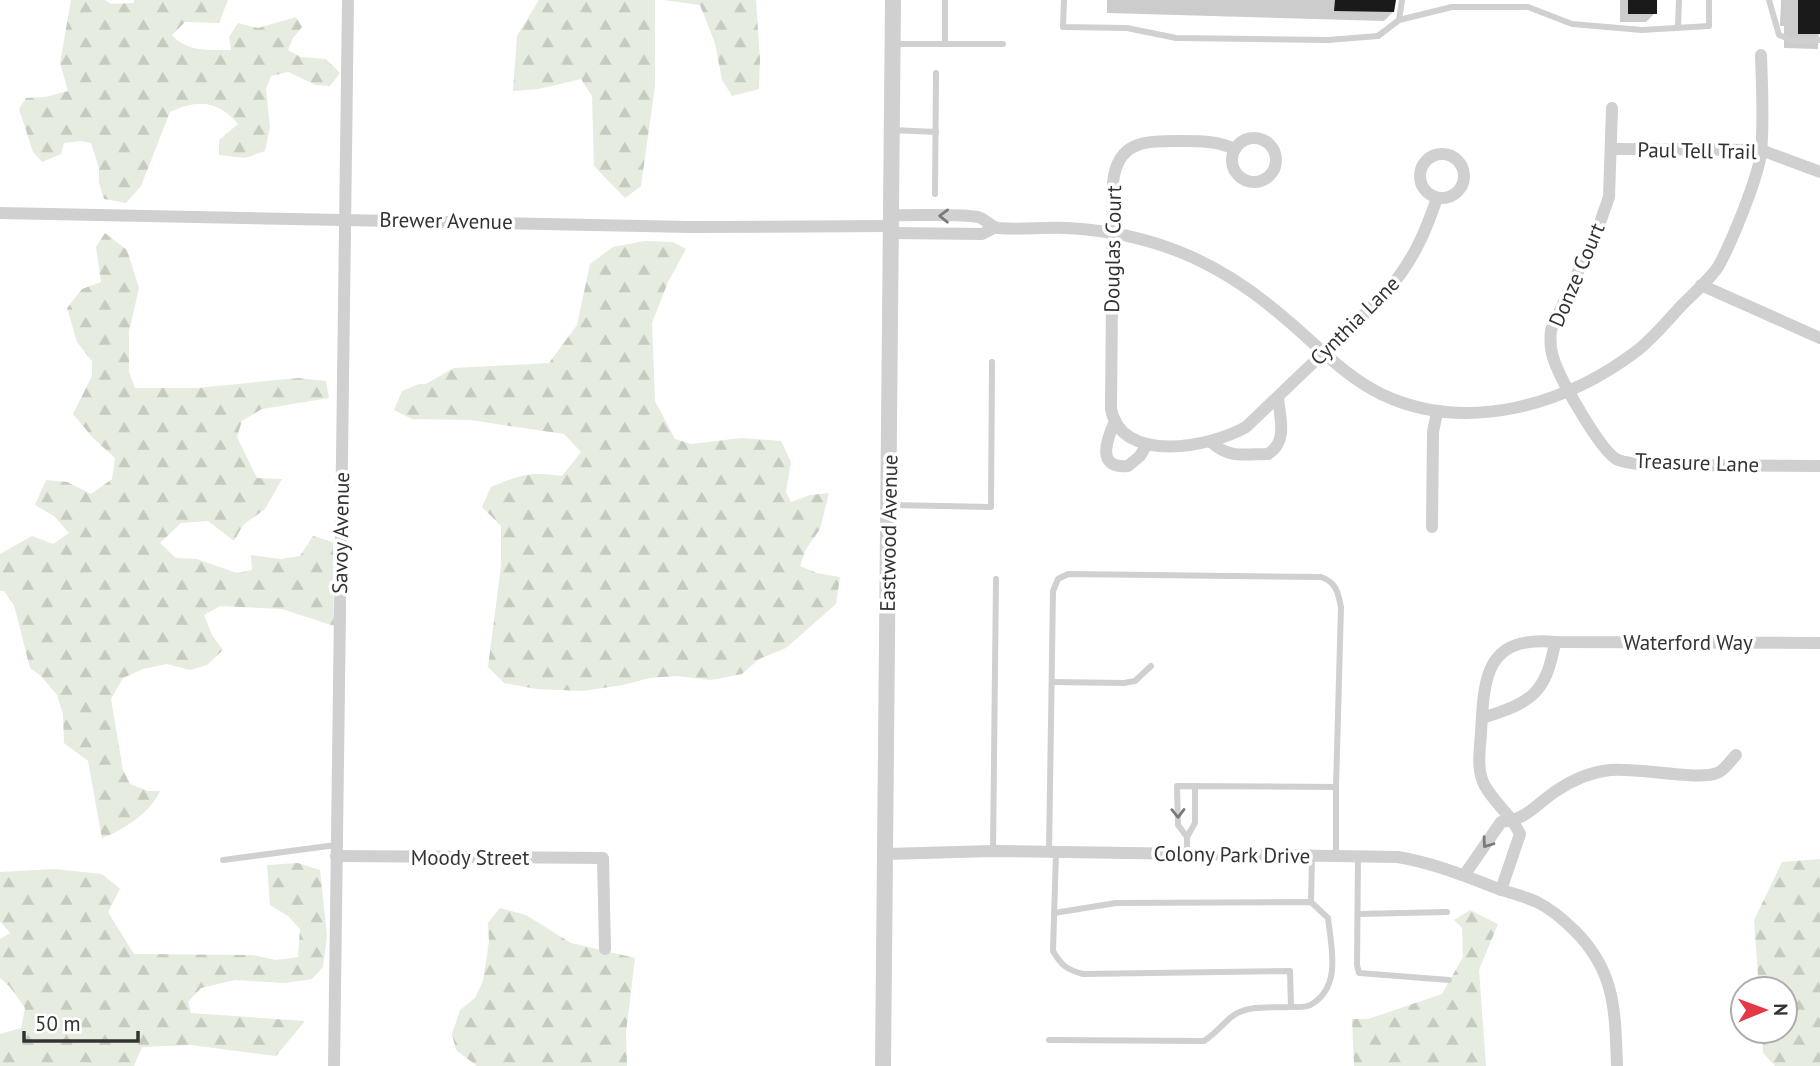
<svg xmlns="http://www.w3.org/2000/svg" width="1820" height="1066" font-family="'PT Sans',sans-serif">
<style>
.forest{fill:url(#forest-firs)}
.shadow{fill:#0003}
.building{fill:#1a1a1a}
.lines{fill:none;stroke-linecap:round;stroke-linejoin:round}
.service{stroke:#d0d0d0;stroke-width:6}
.minor{stroke:#d0d0d0;stroke-width:12}
.tertiary{stroke:#d0d0d0;stroke-width:16}
.oneway{stroke:#7a7a7a}
.labels{text-anchor:middle;stroke-width:7;stroke-linejoin:round;paint-order:stroke}
.street-label{font-size:21px;fill:#333;stroke:#fff}
</style>
<defs>
<pattern id="forest-firs" width="22" height="20" patternUnits="userSpaceOnUse" patternTransform="scale(1.75)"><rect width="22" height="20" fill="#e6ecdf"/><path d="M5 1l3.5 6h-7zM16 11l3.5 6h-7z" fill="#c6cbc0"/></pattern>
</defs>
<rect width="100%" height="100%" fill="#fff"/>
<g class="forest">
<path d="M71,0H105L111,4L134,3V0H228L219,23L185,22L172,35C186,52 210,50 231,50L229,37L238,23L258,28L296,17L302,27L293,38L288,50L301,57L326,59L340,73L330,86L316,85L288,72L271,76L266,89L270,127L265,151L245,158L219,155V140L238,124C218,100 197,99 170,112L141,186L126,203L104,199L99,183V168L91,143L81,141L64,143L61,154L42,162L33,152L19,109L26,98L45,97L68,91L60,63Z"/>
<polygon points="539,0 655,0 655,86 641,186 625,198 594,166 592,96 581,79 539,89 513,91 517,36"/>
<polygon points="663,0 756,0 760,59 759,89 732,96 722,80 715,43 700,5"/>
<path d="M105,233L127,250L139,288L129,332V372L135,388H197L298,378L326,381L329,398L262,409L242,421L237,437L257,478L282,479L265,509L243,525L234,541L208,521L181,523L160,543L176,558L197,559L237,573L252,570L251,555L281,559L300,556L313,536L333,542L334,626L282,609L220,606L204,615L212,635L223,650L207,665L190,670L167,664L143,669L123,678L111,699L123,770L130,784L148,791H160C152,811 123,831 102,838L88,761L64,743L63,714L57,695L41,676L30,668L14,605L4,591H0V554L32,536L53,544L69,533L54,516L35,505L46,480L67,482L91,494L112,479L115,458L93,438L73,414L92,376V361L77,342L67,308L82,289L101,282L96,247Z"/>
<path d="M645,241L673,242L686,249L668,282L652,323L655,401L675,439L691,444L741,438L781,441L791,462L786,492L791,502L810,495L829,493L820,529L806,549L800,566L817,573L840,577L836,604L786,648L759,659L742,674L711,680L676,676L650,678L623,685L583,691L537,689L504,683L488,667L501,566V526L482,507L491,487C521,475 529,471 562,476L581,452L564,434L470,420L412,419L394,410L402,391L419,384H426L454,368L549,363L577,325L590,264L613,247Z"/>
<polygon points="1820,859 1820,1066 1775,1066 1763,1053 1762,1031 1785,1031 1785,989 1759,989 1754,920 1782,862"/>
<polygon points="298,863 320,870 327,936 323,967 312,979 285,983 235,980 201,988 188,1002 191,1013 305,1021 276,1056 191,1045 142,1047 134,1066 0,1066 0,1034 21,1028 25,1008 10,987 0,978 0,939 10,933 0,921 0,872 54,869 102,874 120,889 108,912 134,954 253,955 276,960 298,957 300,929 288,916 270,905 267,865"/>
<polygon points="500,908 526,915 571,943 635,958 626,1033 627,1066 477,1066 456,1050 452,1034 460,1010 475,998 483,981 489,941 488,923"/>
<polygon points="1470,910 1498,924 1479,970 1486,1066 1354,1066 1352,1019 1368,1019 1442,994 1463,957 1462,928 1454,920"/>
</g>
<g class="shadow">
<polygon points="1107,0 1393,0 1393,12 1384,21 1107,13"/>
<polygon points="1620,0 1655,0 1655,13 1646,22 1620,22"/>
<polygon points="1781,0 1820,0 1818,49 1784,48 1784,26 1780,26"/>
</g>
<g class="building">
<polygon points="1335,0 1396,0 1394,12 1334,11"/>
<rect x="1628" y="0" width="29" height="14"/>
<rect x="1798" y="0" width="22" height="34"/>
</g>
<g class="lines">
<g class="service">
<polyline points="1064,0 1063,27 1127,28 1176,38 1328,40 1378,36 1399,20 1402,0"/>
<polyline points="1769,0 1779,35 1794,41 1820,40"/>
<polyline points="1399,20 1452,7 1528,7 1572,24 1642,30 1709,26 1709,0"/>
<polyline points="1678,27 1679,0"/>
<polyline points="893,44 1003,44"/>
<polyline points="945,44 945,0"/>
<polyline points="892,130 936,132"/>
<polyline points="935,194 936,73"/>
<polyline points="891,505 991,507 992,362"/>
<polyline points="1052,682 1124,683 1135,681 1151,666"/>
<polyline points="1336,787 1336,856"/>
<polyline points="993,851 996,579"/>
<path d="M1049,852L1053,591L1058,579L1068,574L1321,577C1336,582 1338,592 1341,607L1336,787L1177,786L1178,825L1187,837"/>
<polyline points="1187,853 1187,837 1195,823 1195,786"/>
<polyline points="1358,857 1357,965 1359,973 1449,980"/>
<polyline points="223,860 336,845"/>
<polyline points="1311,902 1312,856"/>
<path d="M1054,913L1116,903L1311,902L1328,918C1331,946 1342,986 1312,1004C1307,1008 1297,1007 1291,1007"/>
<polyline points="1358,914 1447,912"/>
<path d="M1049,1040L1204,1041C1215,1034 1221,1026 1230,1018C1246,1004 1271,1008 1291,1007L1290,971L1083,974C1067,970 1061,965 1053,951L1056,853"/>
</g>
<g class="minor">
<path d="M1612,108L1609,197L1597,231L1551,330C1550,339 1550,348 1553,357C1559,378 1599,448 1616,459C1623,463 1635,463 1643,465L1820,466"/>
<circle cx="1254" cy="160" r="22"/>
<path d="M1235,149C1217,141 1201,141 1182,141C1146,141 1117,140 1113,183L1111,409C1122,465 1211,447 1246,427L1384,295C1411,264 1424,237 1437,198"/>
<polyline points="1612,149 1761,150 1820,172"/>
<circle cx="1442" cy="176" r="22"/>
<polyline points="0,213 690,227 891,226"/>
<path d="M891,215C916,216 955,213 978,217C986,219 990,227 998,228C1021,230 1044,227 1067,228C1105,230 1145,238 1180,252C1220,268 1255,292 1287,320C1318,346 1345,377 1383,395C1468,434 1566,405 1638,350C1654,337 1668,320 1682,305C1694,293 1709,280 1718,267C1731,244 1758,178 1761,153C1764,121 1762,87 1761,55"/>
<polyline points="891,233 982,234 994,228"/>
<polyline points="1701,285 1820,338"/>
<path d="M1115,421C1107,439 1095,469 1128,466L1140,456L1147,444"/>
<path d="M1211,442C1229,459 1245,454 1268,454C1288,442 1280,418 1278,398"/>
<polyline points="1432,527 1433,432 1437,412"/>
<path d="M1482,718C1530,703 1546,695 1555,642"/>
<path d="M886,854L993,851L1398,857C1433,863 1463,875 1496,888C1509,893 1524,896 1537,902C1551,909 1564,920 1575,931C1616,972 1615,1012 1617,1066"/>
<polyline points="336,856 603,858 605,949"/>
<path d="M1465,874L1501,822C1528,819 1535,805 1556,791C1572,780 1591,772 1610,770C1637,767 1699,781 1717,773C1724,771 1731,760 1736,755"/>
<path d="M1501,890L1520,834C1511,814 1495,804 1485,786C1476,770 1480,750 1481,733C1484,678 1485,635 1555,642L1820,643"/>
<polyline points="334,1066 348,0"/>
</g>
<polyline class="tertiary" points="883,1066 893,0"/>
</g>
<defs><path id="oneway-chevron" d="M-2-3.5L2.5 0L-2 3.5" fill="none" stroke-width="1.6" stroke-linecap="round" stroke-linejoin="round" transform="scale(1.75)"/></defs>
<g class="oneway">
<use href="#oneway-chevron" transform="translate(944 216) rotate(-179)"/>
<use href="#oneway-chevron" transform="translate(1178 813) rotate(89)"/>
<use href="#oneway-chevron" transform="translate(1487 843) rotate(126)"/>
</g>
<g class="labels">
<g class="street-label">
<text transform="translate(1697 151) rotate(1)" y="7">Paul Tell Trail</text>
<text transform="translate(446 221) rotate(1)" y="7">Brewer Avenue</text>
<text transform="translate(1113 249) rotate(-89)" y="7">Douglas Court</text>
<text transform="translate(1577 275) rotate(-67)" y="7">Donze Court</text>
<text transform="translate(1355 321) rotate(-45)" y="7">Cynthia Lane</text>
<text transform="translate(1697 463) rotate(2)" y="7">Treasure Lane</text>
<text transform="translate(341 533) rotate(-89)" y="7">Savoy Avenue</text>
<text transform="translate(889 533) rotate(-89)" y="7">Eastwood Avenue</text>
<text x="1688" y="650">Waterford Way</text>
<text transform="translate(1232 855) rotate(1)" y="7">Colony Park Drive</text>
<text x="470" y="865">Moody Street</text>
</g>
</g>
<g transform="translate(1764 1010) rotate(89)"><circle r="33" fill="#ffffff" stroke="#adadad" stroke-width="2"/>
<path d="M0-5L12 26L0 18L-12 26Z" fill="#e63946"/>
<text y="-10" font-size="19" font-weight="bold" text-anchor="middle" fill="#333333">N</text>
</g>
<path d="M24 1031v10h114v-10" fill="none" stroke="#333333" stroke-width="3.5"/>
<text x="35" y="1031" font-size="21" fill="#333333" stroke="#ffffff" stroke-width="5" paint-order="stroke">50 m</text>
</svg>
